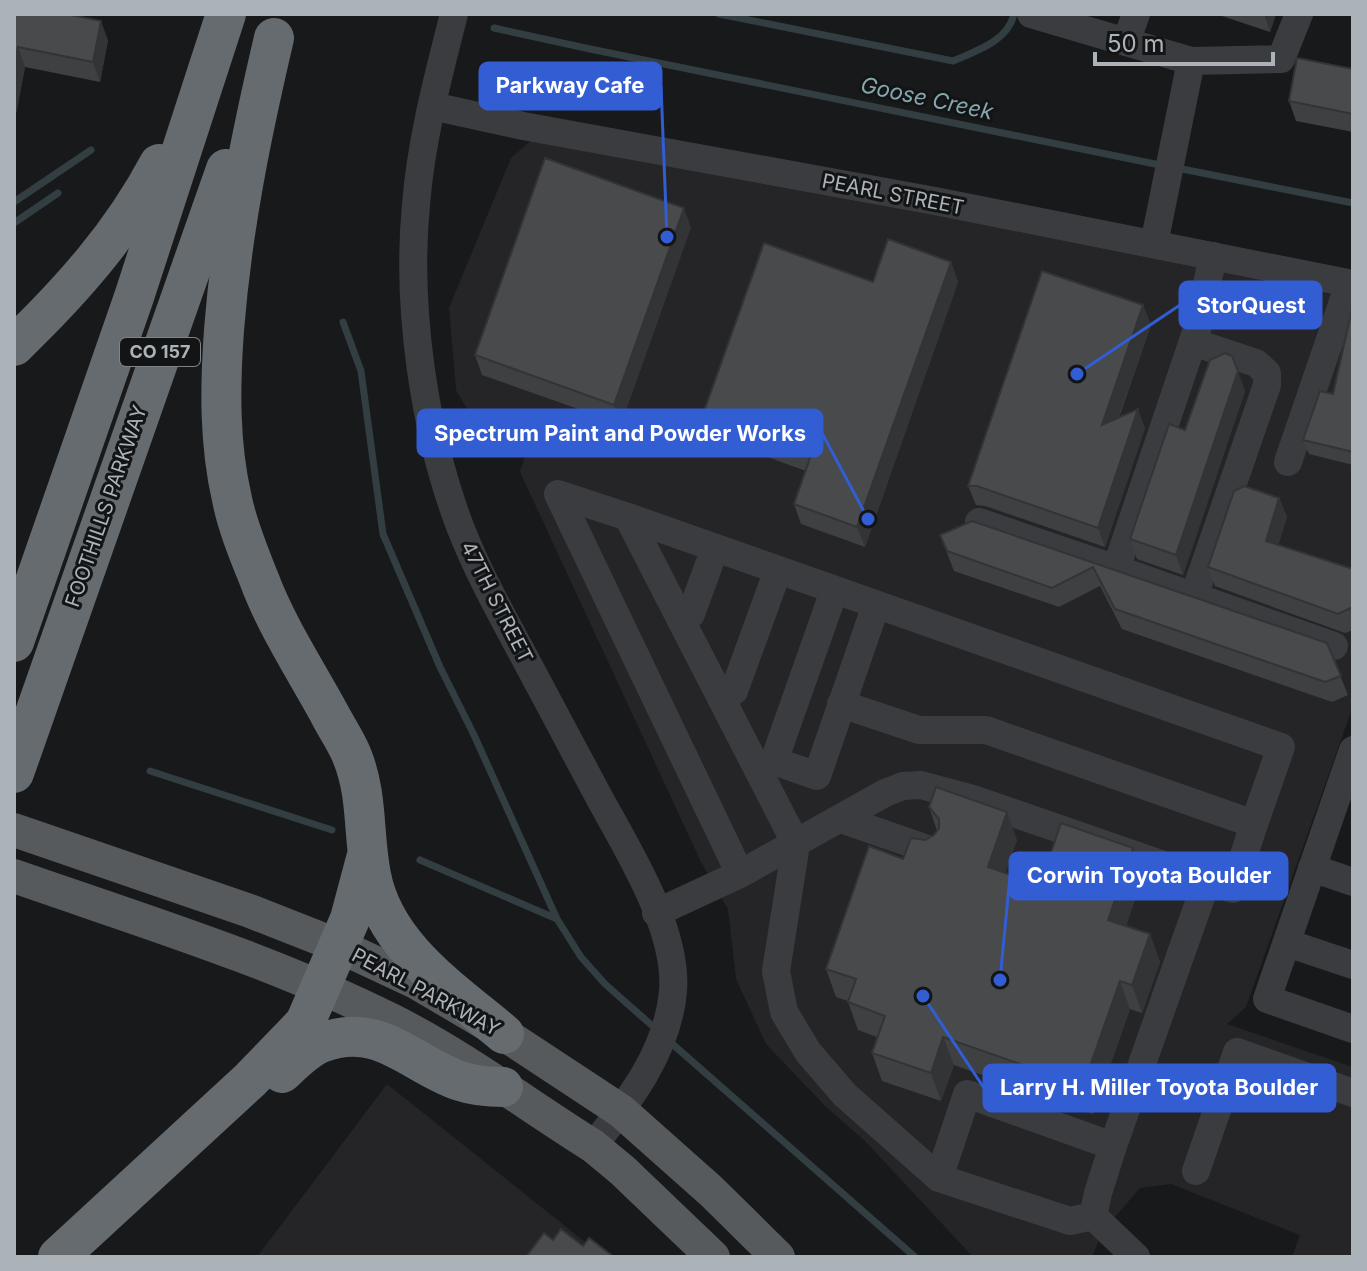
<svg xmlns="http://www.w3.org/2000/svg" width="1367" height="1271" font-family="Inter,sans-serif">
<style>
.built{fill:#252527}
.lines{fill:none;stroke-linecap:round;stroke-linejoin:round}
.stream{stroke:#333e42;stroke-width:7}
.minor{stroke:#3a3c3f;stroke-width:28}
.major{stroke:#565a5d;stroke-width:34}
.highway{stroke:#666b6f;stroke-width:40}
.wall{fill:#3e4041}
.shaded-wall{fill:#323435}
.building{fill:#484a4c;stroke:#323435;stroke-width:2}
.labels{text-anchor:middle;stroke-width:6;stroke-linejoin:round;paint-order:stroke}
.shield{fill:#131415;stroke:#7e8387;stroke-width:2}
.shield-label{font-size:18px;font-weight:bold;fill:#acb3b8}
.street-label{font-size:20px;fill:#acb3b8;stroke:#131415}
.water-label{font-size:22px;font-style:italic;fill:#87a7af;stroke:#131415}
.leader{fill:none;stroke:#325dd3;stroke-width:3}
.callout-dot{fill:#325dd3;stroke:#131415;stroke-width:3}
.callout{fill:#325dd3;stroke:#325dd3;stroke-width:3}
.callout-label{font-size:22px;text-anchor:middle;font-weight:bold;fill:#fff}
</style>
<rect width="100%" height="100%" fill="#18191a"/>
<g class="built">
<polygon points="533,139 1079,242 1353,299 1353,706 1246,1007 1227,1024 1353,1067 1353,1257 1292,1257 1300,1235 1171,1184 1140,1188 1103,1231 1092,1257 973,1257 866,1142 825,1106 766,1044 736,979 728,909 701,862 520,472 527,450 478,428 456,390 449,308 511,158"/>
<polygon points="387,1084 604,1257 257,1257"/>
</g>
<g class="lines">
<g class="stream">
<path d="M719,14L953,61C976,51 1008,41 1014,14"/>
<polyline points="494,28 590,49 1165,166"/>
<polyline points="1177,168 1353,203"/>
<polyline points="14,202 91,150"/>
<polyline points="14,223 58,193"/>
<polyline points="343,322 361,371 383,534 440,667 474,735 557,919 581,957 605,984 657,1030"/>
<polyline points="150,771 332,830"/>
<polyline points="420,860 557,919"/>
<polyline points="669,1041 915,1257"/>
</g>
<g class="minor">
<path d="M454,14C438,77 421,140 416,205C406,307 424,433 461,529C477,570 499,610 520,649C547,699 573,749 600,799C629,852 678,930 673,991C668,1051 629,1101 593,1146"/>
<polyline points="1031,14 1191,61 1281,59 1299,14"/>
<polyline points="1126,42 1136,14"/>
<polyline points="432,106 523,126 935,201 1353,284"/>
<polyline points="1154,244 1191,61"/>
<polyline points="1193,342 1256,363 1267,373 1267,385 1194,596"/>
<polyline points="1288,462 1349,284"/>
<polyline points="628,517 1281,747 1254,824 986,730 919,730 841,704"/>
<polyline points="979,522 1116,569 1198,326 1213,256"/>
<polyline points="1116,569 1334,646"/>
<polyline points="680,618 691,614 715,548"/>
<polyline points="721,698 734,691 778,570"/>
<polyline points="1353,750 1267,999 1353,1029"/>
<polyline points="774,761 817,776 876,605"/>
<polyline points="758,770 774,761 834,591"/>
<polyline points="841,819 933,851"/>
<polyline points="1312,868 1353,882"/>
<polyline points="740,874 885,793 903,786 921,785 973,799 1207,880 1113,1146"/>
<polyline points="1207,880 1233,889 1254,824"/>
<polyline points="656,913 740,874 558,494 628,517 796,844 776,971 784,1012 808,1052 845,1095 939,1178 1070,1221 1093,1216"/>
<polyline points="1287,943 1353,965"/>
<polyline points="1196,1171 1237,1052 1353,1093"/>
<polyline points="939,1178 967,1094 1113,1146 1098,1193 1093,1216"/>
<polyline points="1093,1216 1136,1257"/>
</g>
<g class="major">
<polyline points="14,830 250,911 339,946 416,982 504,1034 621,1111 711,1191 778,1257"/>
<path d="M14,876C140,920 271,960 391,1020C461,1055 526,1104 593,1146L622,1170L713,1257"/>
</g>
<g class="highway">
<path d="M274,38C251,136 232,229 224,330C220,386 219,443 232,499C237,525 249,554 259,579C277,627 305,669 329,713C336,727 346,741 352,756C368,795 363,835 371,875C384,946 452,990 504,1034"/>
<path d="M14,346C71,291 122,234 159,164"/>
<polyline points="14,642 134,297 226,14"/>
<polyline points="14,773 226,169"/>
<path d="M282,1073C293,1063 306,1049 321,1043C379,1020 412,1065 460,1081C475,1086 488,1087 503,1087"/>
<polyline points="58,1257 250,1080 305,1023 350,919 366,859"/>
</g>
</g>
<g class="wall">
<polygon points="14,14 108,40 100,82 25,67 14,124"/>
<polygon points="1216,14 1276,14 1270,32"/>
<polygon points="1353,69 1353,132 1296,121 1289,101"/>
<polygon points="691,227 621,424 482,375 475,355"/>
<polygon points="951,262 958,282 865,547 801,524 794,504 806,471 710,436 702,417 873,282"/>
<polygon points="1143,305 1151,325 1119,418 1145,428 1105,547 985,506 976,505 968,486"/>
<polygon points="1353,309 1353,465 1309,454 1303,440 1333,394"/>
<polygon points="1245,391 1183,575 1137,559 1130,539 1185,430"/>
<polygon points="1279,498 1287,517 1278,545 1353,569 1353,630 1345,633 1215,586 1208,567"/>
<polygon points="972,521 1327,643 1348,695 1332,702 1122,629 1100,586 1059,607 954,571 940,535"/>
<polygon points="929,807 1017,840 1005,873 1040,885 1133,848 1143,876 1126,926 1150,934 1160,962 1142,1013 1130,1009 1093,1114 954,1065 941,1101 882,1081 872,1053 877,1037 858,1030 848,1002 848,1001 836,997 826,969 903,859 925,840 934,835 937,831"/>
</g>
<g class="shaded-wall">
<polygon points="1264,14 1276,14 1270,32"/>
<polygon points="101,21 108,40 100,82 93,62"/>
<polygon points="18,47 25,67 14,124 14,68"/>
<polygon points="684,208 691,227 621,424 614,405"/>
<polygon points="951,262 958,282 865,547 857,527"/>
<polygon points="1143,305 1151,325 1109,444 1102,425"/>
<polygon points="1238,371 1245,391 1183,575 1176,555"/>
<polygon points="1138,409 1145,428 1105,547 1098,528"/>
<polygon points="1279,498 1287,517 1273,561 1266,541"/>
<polygon points="1007,812 1017,840 998,895 988,867"/>
<polygon points="1133,848 1143,876 1119,947 1108,920"/>
<polygon points="1150,934 1160,962 1142,1013 1132,985"/>
<polygon points="1120,981 1130,1009 1093,1114 1083,1086"/>
<polygon points="943,1037 954,1065 941,1101 931,1073"/>
</g>
<g class="building">
<polygon points="14,14 66,14 101,21 93,62 18,47 14,68"/>
<polygon points="1297,58 1353,69 1353,114 1289,101"/>
<polygon points="545,158 684,208 614,405 475,355"/>
<polygon points="888,239 951,262 857,527 794,504 811,455 702,417 764,243 873,282"/>
<polygon points="1042,271 1143,305 1102,425 1138,409 1098,528 977,486 968,486"/>
<polygon points="1352,309 1353,309 1353,452 1303,440 1320,391 1333,394"/>
<polygon points="1225,353 1232,356 1238,371 1176,555 1130,539 1169,424 1185,430 1210,360"/>
<polygon points="1244,486 1279,498 1266,541 1353,569 1353,607 1338,614 1208,567 1234,491"/>
<polygon points="972,521 1327,643 1341,676 1325,682 1115,609 1093,567 1052,588 947,551 940,535"/>
<polygon points="936,787 1007,812 988,867 1040,885 1061,823 1133,848 1108,920 1150,934 1132,985 1120,981 1083,1086 943,1037 931,1073 872,1053 885,1016 848,1002 856,979 826,969 869,846 903,859 911,838 925,840 934,835 939,828 939,819 929,807"/>
<polygon points="561,1229 583,1246 589,1238 614,1257 526,1257 544,1233 553,1240"/>
</g>
<g class="labels">
<rect class="shield" x="120" y="338" width="80" height="28" rx="6"/>
<g class="shield-label">
<text x="160" y="358">CO 157</text>
</g>
<g class="street-label">
<text transform="translate(893 194) rotate(11)" y="7">PEARL STREET</text>
<text transform="translate(106 506) rotate(-71)" y="7">FOOTHILLS PARKWAY</text>
<text transform="translate(497 602) rotate(63)" y="7">47TH STREET</text>
<text transform="translate(426 992) rotate(28)" y="7">PEARL PARKWAY</text>
</g>
<g class="water-label">
<text transform="translate(927 98) rotate(12)" y="8">Goose Creek</text>
</g>
</g>
<path class="leader" d="M667 237L661 86M1077 374L1180 305M868 519L822 433M1000 980L1010 876M923 996L984 1088"/>
<g class="callout-dot">
<circle cx="667" cy="237" r="8"/>
<circle cx="1077" cy="374" r="8"/>
<circle cx="868" cy="519" r="8"/>
<circle cx="1000" cy="980" r="8"/>
<circle cx="923" cy="996" r="8"/>
</g>
<g class="callout">
<rect x="480" y="63" width="181" height="46" rx="8"/>
<rect x="1180" y="282" width="141" height="46" rx="8"/>
<rect x="418" y="410" width="404" height="46" rx="8"/>
<rect x="1010" y="853" width="277" height="46" rx="8"/>
<rect x="984" y="1065" width="351" height="46" rx="8"/>
</g>
<g class="callout-label">
<text x="570" y="93">Parkway Cafe</text>
<text x="1251" y="313">StorQuest</text>
<text x="620" y="441">Spectrum Paint and Powder Works</text>
<text x="1149" y="883">Corwin Toyota Boulder</text>
<text x="1159" y="1095">Larry H. Miller Toyota Boulder</text>
</g>
<rect width="1367" height="1271" fill="none" stroke="#acb3b8" stroke-width="32"/>
<path d="M1095 52v12h178v-12" fill="none" stroke="#acb3b8" stroke-width="4"/>
<text x="1107" y="52" font-size="24" fill="#acb3b8" stroke="#131415" stroke-width="6" paint-order="stroke">50 m</text>
</svg>
